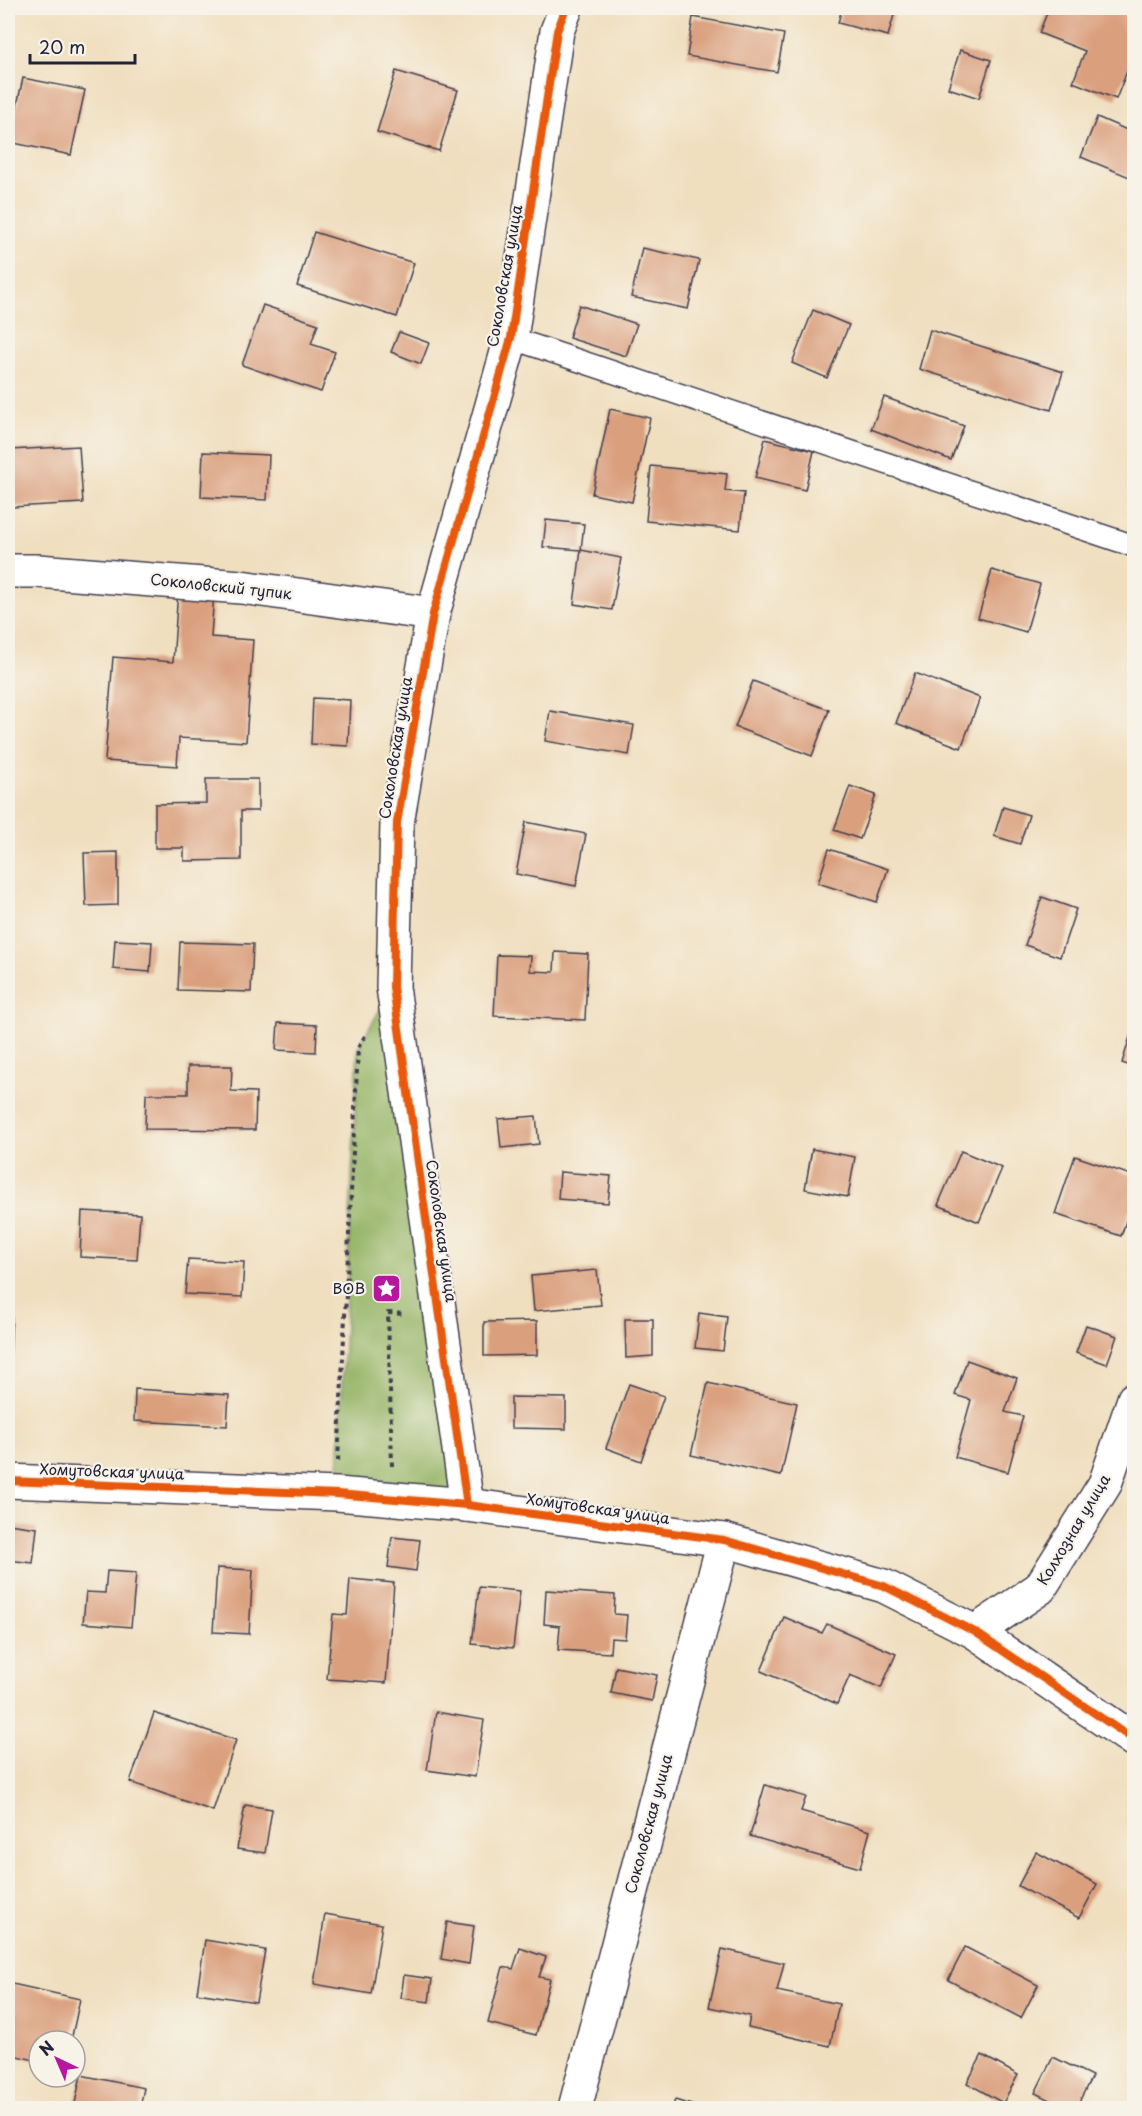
<svg xmlns="http://www.w3.org/2000/svg" width="1142" height="2116" font-family="'Playpen Sans',sans-serif">
<style>
.forest{fill:#96b568;stroke:#5c6c52;stroke-width:1.5}
.building{fill:#da9f7d}
.lines{fill:none;stroke-linecap:round;stroke-linejoin:round}
.service-casing{stroke:#413e4f;stroke-width:24}
.minor-casing{stroke:#413e4f;stroke-width:36}
.path{stroke:#413e4f;stroke-width:4;stroke-dasharray:4.5 4.5;stroke-linecap:butt}
.service{stroke:#fff;stroke-width:21}
.minor{stroke:#fff;stroke-width:33}
.cycleway-casing{stroke:#f7f3e8;stroke-width:11}
.cycleway{stroke:#e8590c;stroke-width:8}
.labels{text-anchor:middle;stroke-width:4.5;stroke-linejoin:round;paint-order:stroke}
.street-label{font-size:15px;fill:#22223b;stroke:#f7f3e8}
.poi-label{font-size:15px;fill:#22223b;stroke:#f7f3e8;text-anchor:end}
</style>
<rect width="100%" height="100%" fill="#f7f3e8"/>
<filter id="ink" filterUnits="userSpaceOnUse"><feTurbulence type="fractalNoise" baseFrequency=".0167" numOctaves="2"/><feDisplacementMap in="SourceGraphic" scale="12" xChannelSelector="R" yChannelSelector="G"/><feConvolveMatrix kernelMatrix="1 2 1 2 8 2 1 2 1" color-interpolation-filters="sRGB"/></filter>
<filter id="wash" filterUnits="userSpaceOnUse"><feTurbulence type="fractalNoise" baseFrequency=".008" numOctaves="4" result="noise"/><feDisplacementMap in="SourceGraphic" scale="24" xChannelSelector="R" yChannelSelector="G"/><feGaussianBlur stdDeviation="1.35" result="paint"/><feColorMatrix in="noise" values="0 0 0 0 0 0 0 0 0 0 0 0 0 0 0 0 0 1.4 0 .05"/><feComposite in="paint" operator="in"/></filter>
<g filter="url(#wash)">
<rect width="100%" height="100%" fill="#f0dfbf"/>
<polygon class="forest" points="393,987 467,1505 337,1494 358,1048"/>
<g id="blocks">
<g class="building">
<polygon points="842,8 896,8 888,36 838,23"/>
<polygon points="1049,8 1134,8 1134,63 1131,61 1116,99 1073,82 1085,51 1039,33"/>
<polygon points="693,17 784,34 777,72 687,56"/>
<polygon points="960,50 991,60 979,98 948,88"/>
<polygon points="396,71 458,90 439,151 377,132"/>
<polygon points="23,78 85,90 71,155 9,142"/>
<polygon points="1097,117 1134,133 1134,179 1081,157"/>
<polygon points="314,232 414,263 397,317 297,286"/>
<polygon points="642,248 699,260 688,309 631,297"/>
<polygon points="263,305 318,324 311,344 335,352 321,392 242,365"/>
<polygon points="579,305 637,324 626,356 569,338"/>
<polygon points="813,310 849,325 827,378 792,363"/>
<polygon points="930,330 1063,372 1051,410 919,369"/>
<polygon points="399,332 429,343 421,364 391,352"/>
<polygon points="884,397 964,426 951,460 871,429"/>
<polygon points="610,409 650,418 632,502 592,494"/>
<polygon points="765,439 814,451 805,490 755,478"/>
<polygon points="79,446 83,503 12,507 10,450"/>
<polygon points="203,452 269,455 267,500 201,497"/>
<polygon points="651,466 727,474 725,491 744,493 740,530 646,521"/>
<polygon points="546,520 584,524 581,550 543,547"/>
<polygon points="581,550 621,558 612,610 574,604"/>
<polygon points="992,570 1040,584 1026,632 978,618"/>
<polygon points="178,590 214,592 211,637 253,640 246,742 179,738 177,766 105,761 113,657 173,662"/>
<polygon points="915,673 980,698 961,748 896,723"/>
<polygon points="753,681 829,710 812,756 735,727"/>
<polygon points="313,698 350,700 348,746 311,744"/>
<polygon points="550,711 634,725 629,755 545,741"/>
<polygon points="206,779 258,779 258,811 241,811 241,860 184,861 184,848 155,848 155,804 206,803"/>
<polygon points="850,786 876,795 860,839 834,830"/>
<polygon points="1003,807 1029,815 1020,844 994,836"/>
<polygon points="526,822 586,834 576,886 516,874"/>
<polygon points="829,849 888,869 877,902 818,883"/>
<polygon points="118,852 118,905 86,906 84,853"/>
<polygon points="1042,897 1076,909 1060,957 1025,945"/>
<polygon points="115,940 152,942 150,972 113,969"/>
<polygon points="180,942 253,944 251,992 178,990"/>
<polygon points="555,952 588,954 585,1020 494,1016 497,955 531,956 530,971 554,972"/>
<polygon points="278,1023 317,1025 316,1052 276,1050"/>
<polygon points="1134,1024 1134,1067 1122,1063"/>
<polygon points="188,1066 232,1066 231,1091 256,1092 255,1130 145,1129 146,1094 188,1094"/>
<polygon points="536,1116 539,1144 501,1148 498,1119"/>
<polygon points="812,1149 855,1157 848,1197 805,1189"/>
<polygon points="961,1151 1002,1168 979,1222 938,1205"/>
<polygon points="1075,1156 1134,1176 1134,1211 1130,1209 1121,1236 1055,1214"/>
<polygon points="560,1172 611,1176 608,1203 558,1199"/>
<polygon points="82,1211 140,1214 137,1260 80,1257"/>
<polygon points="188,1259 244,1262 242,1297 185,1294"/>
<polygon points="597,1270 601,1305 534,1311 531,1276"/>
<polygon points="8,1311 12,1311 10,1363 8,1363"/>
<polygon points="699,1313 727,1317 723,1351 695,1348"/>
<polygon points="625,1319 653,1319 653,1356 626,1358"/>
<polygon points="537,1321 537,1355 484,1356 484,1322"/>
<polygon points="1086,1325 1117,1336 1107,1364 1076,1353"/>
<polygon points="967,1360 1017,1378 1005,1412 1023,1416 1008,1472 955,1457 971,1400 955,1395"/>
<polygon points="708,1383 797,1403 781,1476 691,1455"/>
<polygon points="629,1384 664,1396 641,1461 606,1448"/>
<polygon points="135,1389 229,1395 227,1426 134,1421"/>
<polygon points="511,1397 566,1398 566,1429 511,1428"/>
<polygon points="8,1524 37,1528 33,1563 8,1560"/>
<polygon points="392,1537 420,1540 416,1571 388,1567"/>
<polygon points="217,1568 253,1570 249,1634 213,1632"/>
<polygon points="107,1571 136,1573 131,1627 83,1623 86,1592 105,1593"/>
<polygon points="350,1579 394,1583 386,1683 327,1679 333,1614 347,1615"/>
<polygon points="479,1587 520,1591 513,1648 472,1644"/>
<polygon points="546,1590 615,1595 614,1614 627,1615 625,1639 611,1638 610,1653 558,1650 560,1626 544,1624"/>
<polygon points="784,1617 822,1633 827,1624 896,1654 881,1688 850,1675 837,1704 761,1671"/>
<polygon points="616,1667 657,1675 652,1701 611,1693"/>
<polygon points="8,1699 13,1700 9,1724 8,1724"/>
<polygon points="436,1712 484,1720 475,1777 427,1770"/>
<polygon points="154,1713 236,1740 213,1811 130,1782"/>
<polygon points="765,1785 806,1797 801,1811 870,1831 860,1868 750,1836"/>
<polygon points="245,1805 272,1809 265,1853 237,1849"/>
<polygon points="1036,1852 1097,1884 1079,1918 1018,1886"/>
<polygon points="325,1914 382,1924 371,1994 314,1984"/>
<polygon points="447,1922 474,1926 469,1964 441,1959"/>
<polygon points="205,1940 265,1950 256,2002 197,1993"/>
<polygon points="965,1947 1038,1985 1021,2018 948,1980"/>
<polygon points="520,1948 546,1957 539,1977 550,1979 536,2035 488,2023 503,1967 513,1969"/>
<polygon points="722,1949 784,1963 777,1991 839,2004 830,2046 748,2027 750,2016 709,2007"/>
<polygon points="404,1975 432,1979 429,2002 401,1998"/>
<polygon points="8,1983 80,1999 71,2041 39,2041 39,2061 8,2054"/>
<polygon points="982,2055 1018,2075 1003,2103 967,2083"/>
<polygon points="1053,2057 1092,2076 1076,2108 1066,2108 1035,2093"/>
<polygon points="81,2075 144,2088 140,2108 74,2108"/>
<polygon points="675,2100 702,2108 672,2108"/>
</g>
</g>
</g>
<g filter="url(#ink)">
<use href="#blocks" fill-opacity="0" stroke="#413e4f" stroke-width="1.5"/>
<g class="lines">
<defs>
<polyline id="service" points="511,338 1134,546"/>
<g id="minor">
<polyline points="8,571 38,571 241,587 433,614"/>
<polyline points="8,1481 337,1494 467,1505 724,1540 884,1586 975,1632 1134,1740"/>
<polyline points="467,1505 393,987 397,823 433,614 511,338 557,31 566,8"/>
<polyline points="975,1632 1040,1588 1105,1484 1134,1399"/>
<polyline points="575,2108 724,1540"/>
</g>
</defs>
<use href="#service" class="service-casing"/>
<use href="#minor" class="minor-casing"/>
<g class="path">
<polyline points="338,1461 358,1048 365,1036"/>
<polyline points="392,1466 388,1313 405,1314"/>
</g>
<use href="#service" class="service"/>
<use href="#minor" class="minor"/>
<defs>
<g id="cycleway">
<polyline points="8,1481 337,1494 467,1505 724,1540 884,1586 975,1632 1134,1740"/>
<polyline points="467,1505 393,987 397,823 433,614 511,338 557,31 566,8"/>
</g>
</defs>
<use href="#cycleway" class="cycleway-casing"/>
<use href="#cycleway" class="cycleway"/>
</g>
</g>
<defs>
<symbol id="sight-square" viewBox="-11 -11 22 22"><rect x="-9" y="-9" width="18" height="18" rx="4" fill="#b5179e" stroke="#f7f3e8"/><path d="M0-6L1.8-2.2L6-1.7L2.9 1.2L3.7 5.4L0 3.3L-3.7 5.4L-2.9 1.2L-6-1.7L-1.8-2.2Z" fill="#fff"/></symbol>
</defs>
<g fill-rule="evenodd">
<use href="#sight-square" x="370" y="1272" width="33" height="33"/>
</g>
<g class="labels">
<g class="street-label">
<text transform="translate(505 276) rotate(-80)" y="5">Соколовская улица</text>
<text transform="translate(221 587) rotate(6)" y="5">Соколовский тупик</text>
<text transform="translate(396 748) rotate(-81)" y="5">Соколовская улица</text>
<text transform="translate(441 1231) rotate(82)" y="5">Соколовская улица</text>
<text transform="translate(112 1472) rotate(2)" y="5">Хомутовская улица</text>
<text transform="translate(598 1509) rotate(8)" y="5">Хомутовская улица</text>
<text transform="translate(1074 1530) rotate(-59)" y="5">Колхозная улица</text>
<text transform="translate(649 1824) rotate(-75)" y="5">Соколовская улица</text>
</g>
<g class="poi-label">
<text x="365" y="1294">ВОВ</text>
</g>
</g>
<rect width="1142" height="2116" fill="none" stroke="#f7f3e8" stroke-width="30"/>
<g transform="translate(57 2059) rotate(316)"><circle r="28" fill="#f7f3e8" stroke="#a29fa3" stroke-width="1.5"/>
<path d="M0-4.5L10 22L0 15L-10 22Z" fill="#b5179e"/>
<text y="-9" font-size="16" font-weight="bold" text-anchor="middle" fill="#22223b">N</text>
</g>
<path d="M30 54v9h105v-9" fill="none" stroke="#22223b" stroke-width="3"/>
<text x="39" y="54" font-size="18" fill="#22223b" stroke="#f7f3e8" stroke-width="4.5" paint-order="stroke">20 m</text>
</svg>
